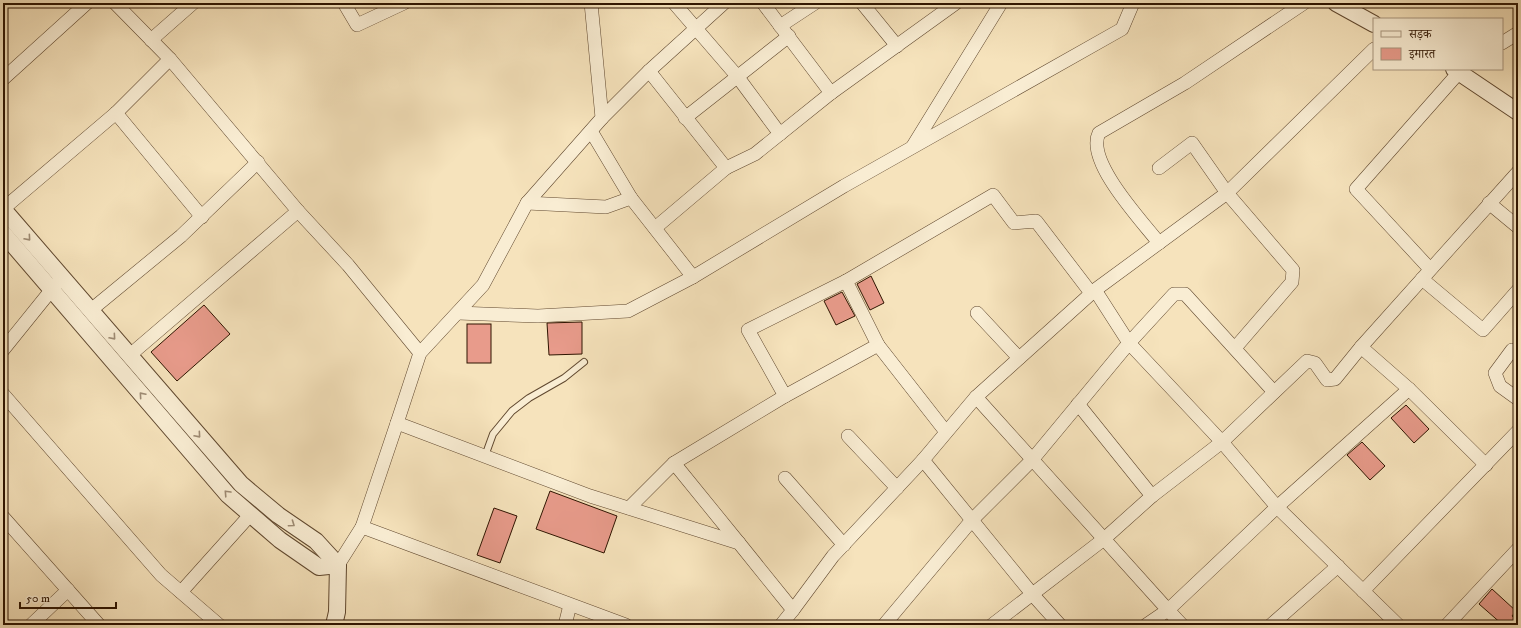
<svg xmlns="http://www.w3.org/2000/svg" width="1521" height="628" font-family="'IM FELL DW Pica','Noto Serif Devanagari',serif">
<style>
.building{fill:#e89b8b;stroke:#2e1400}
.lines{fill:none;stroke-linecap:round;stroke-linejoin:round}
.service-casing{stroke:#60482f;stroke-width:8}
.minor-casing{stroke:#60482f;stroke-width:14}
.tertiary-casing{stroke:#60482f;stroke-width:18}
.service{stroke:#f9edd3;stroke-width:6}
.minor{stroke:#f9edd3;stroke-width:13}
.tertiary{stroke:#f9edd3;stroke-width:16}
.oneway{stroke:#9e8b74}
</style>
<rect width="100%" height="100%" fill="#f6e3bc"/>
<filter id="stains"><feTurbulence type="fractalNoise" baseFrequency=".005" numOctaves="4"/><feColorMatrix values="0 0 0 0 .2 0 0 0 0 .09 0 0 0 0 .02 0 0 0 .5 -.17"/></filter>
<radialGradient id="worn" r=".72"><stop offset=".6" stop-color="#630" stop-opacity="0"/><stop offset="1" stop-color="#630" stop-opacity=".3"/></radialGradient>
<g class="building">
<polygon points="871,276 884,303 870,310 857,284"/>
<polygon points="842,292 855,316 836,325 824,301"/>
<polygon points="204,305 230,334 177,381 151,352"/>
<polygon points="582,322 582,354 549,355 547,323"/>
<rect x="467" y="324" width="24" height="39"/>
<polygon points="1406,405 1429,429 1414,443 1391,418"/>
<polygon points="1362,442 1385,466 1370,480 1347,455"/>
<polygon points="550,491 617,516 604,553 536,529"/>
<polygon points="494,508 517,516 500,563 477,555"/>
<polygon points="1492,589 1516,611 1512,616 1518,621 1518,625 1503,625 1479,604"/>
</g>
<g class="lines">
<defs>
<polyline id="service" points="485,456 493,434 512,411 529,398 564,378 584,362"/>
<g id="minor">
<polyline points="115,3 170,59 298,211 348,265 420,353"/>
<polyline points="344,3 357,25 404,3"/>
<polyline points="674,3 737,76 780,134"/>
<polyline points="763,3 831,93"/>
<polyline points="862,3 897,46"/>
<polyline points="780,26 815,3"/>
<polyline points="151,40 193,3"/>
<polyline points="1502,43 1518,33"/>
<polyline points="649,71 726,168"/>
<polyline points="3,79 87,3"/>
<polyline points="116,113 202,217"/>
<polyline points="602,118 649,71 724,3"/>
<polyline points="685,118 789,36"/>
<polyline points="591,131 631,198"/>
<polyline points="913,146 1001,3"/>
<polyline points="1159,168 1192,143 1227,193 1293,270 1292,282 1235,348"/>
<polyline points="527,203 602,118 591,3"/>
<polyline points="1489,203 1518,227"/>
<polyline points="3,209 116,113 170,59"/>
<polyline points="655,228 726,168 755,154 831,93 956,3"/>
<path d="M1159,243C1142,221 1085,161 1099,133L1185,83L1304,3"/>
<polyline points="1430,269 1356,189 1462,69"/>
<polyline points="1422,279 1483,330 1518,290"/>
<polyline points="1095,290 1129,343 1174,294 1185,294 1274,392"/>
<polyline points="91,310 181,236 258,162"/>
<polyline points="458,313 538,316 628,311 693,277"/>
<polyline points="977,313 1019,358"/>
<polyline points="878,345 946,432"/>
<polyline points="1361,347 1335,379 1327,380 1315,363 1307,361 1222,442 1277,507 1398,625"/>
<polyline points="3,350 57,283"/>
<polyline points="1512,350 1495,373 1500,386 1518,399"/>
<polyline points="130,355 298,211"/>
<polyline points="1409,389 1486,465"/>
<polyline points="3,394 161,575 219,625"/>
<polyline points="785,396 748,330 846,281"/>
<polyline points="976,397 923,460 1033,595 1060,625"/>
<polyline points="1078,404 1152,496"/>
<polyline points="397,423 420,353 483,285 527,203 606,207 631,198 693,277 844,186 1122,29 1133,3"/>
<polyline points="848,436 897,488"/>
<polyline points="674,463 785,396 878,345 846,281 993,195 1014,223 1036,221 1091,293"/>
<polyline points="785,478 844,545"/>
<polyline points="629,508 674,463 739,543"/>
<polyline points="3,517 99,625"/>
<polyline points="362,527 397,423 590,496 739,543 793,610 781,625"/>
<polyline points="338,565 362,527 626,625"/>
<polyline points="1363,591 1518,431"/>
<polyline points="181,592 251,514"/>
<polyline points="793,610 833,556 923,460"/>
<polyline points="31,625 68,590"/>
<polyline points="565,625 570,605"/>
<polyline points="884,625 972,520 1032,460 1129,343 1222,442 1152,496 1104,539 992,625"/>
<polyline points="1146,625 1168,610 976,397 1095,290 1227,193 1374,49"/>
<polyline points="1182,625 1168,610 1277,507 1409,389 1361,347 1518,172"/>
<polyline points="1271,625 1338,566"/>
<polyline points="1447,625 1518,549"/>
</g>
<g id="tertiary">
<polyline points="1336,3 1374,24"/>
<polyline points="1454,69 1518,112"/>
<polyline points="3,209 241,484 278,515 316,541 338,565 337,612 334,625"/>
<polyline points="3,233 228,495 280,540 319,567 338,565"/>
</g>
</defs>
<use href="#service" class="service-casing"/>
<use href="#minor" class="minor-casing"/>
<use href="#tertiary" class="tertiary-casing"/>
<use href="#service" class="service"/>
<use href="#minor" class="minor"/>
<use href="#tertiary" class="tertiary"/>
</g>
<defs><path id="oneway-chevron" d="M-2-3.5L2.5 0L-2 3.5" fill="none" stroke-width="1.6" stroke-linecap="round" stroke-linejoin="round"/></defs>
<g class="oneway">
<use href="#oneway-chevron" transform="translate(28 238) rotate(49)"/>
<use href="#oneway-chevron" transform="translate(113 337) rotate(49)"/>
<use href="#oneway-chevron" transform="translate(142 395) rotate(-131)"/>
<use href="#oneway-chevron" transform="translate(198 435) rotate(49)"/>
<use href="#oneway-chevron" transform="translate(227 493) rotate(-133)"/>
<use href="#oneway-chevron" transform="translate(292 524) rotate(35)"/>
</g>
<rect width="1521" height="628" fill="none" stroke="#f6e3bc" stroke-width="16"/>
<rect x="4" y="4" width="1513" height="620" fill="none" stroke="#2e1400" stroke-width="2"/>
<rect x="8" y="8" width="1505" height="612" fill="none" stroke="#2e1400"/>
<rect x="1373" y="18" width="130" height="52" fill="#f9edd3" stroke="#a8967f"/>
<rect x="1381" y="31" width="20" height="6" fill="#f9edd3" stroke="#a8967f"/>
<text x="1409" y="38" font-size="12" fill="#2e1400">सड़क</text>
<rect x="1381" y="48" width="20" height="12" fill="#e89b8b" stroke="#a8967f"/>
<text x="1409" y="58" font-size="12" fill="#2e1400">इमारत</text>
<path d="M20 602v6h96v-6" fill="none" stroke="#2e1400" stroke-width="2"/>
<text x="26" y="602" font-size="12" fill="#2e1400" stroke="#f9edd3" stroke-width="3" paint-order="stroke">50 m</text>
<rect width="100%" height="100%" filter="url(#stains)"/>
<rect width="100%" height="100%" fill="url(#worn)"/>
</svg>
